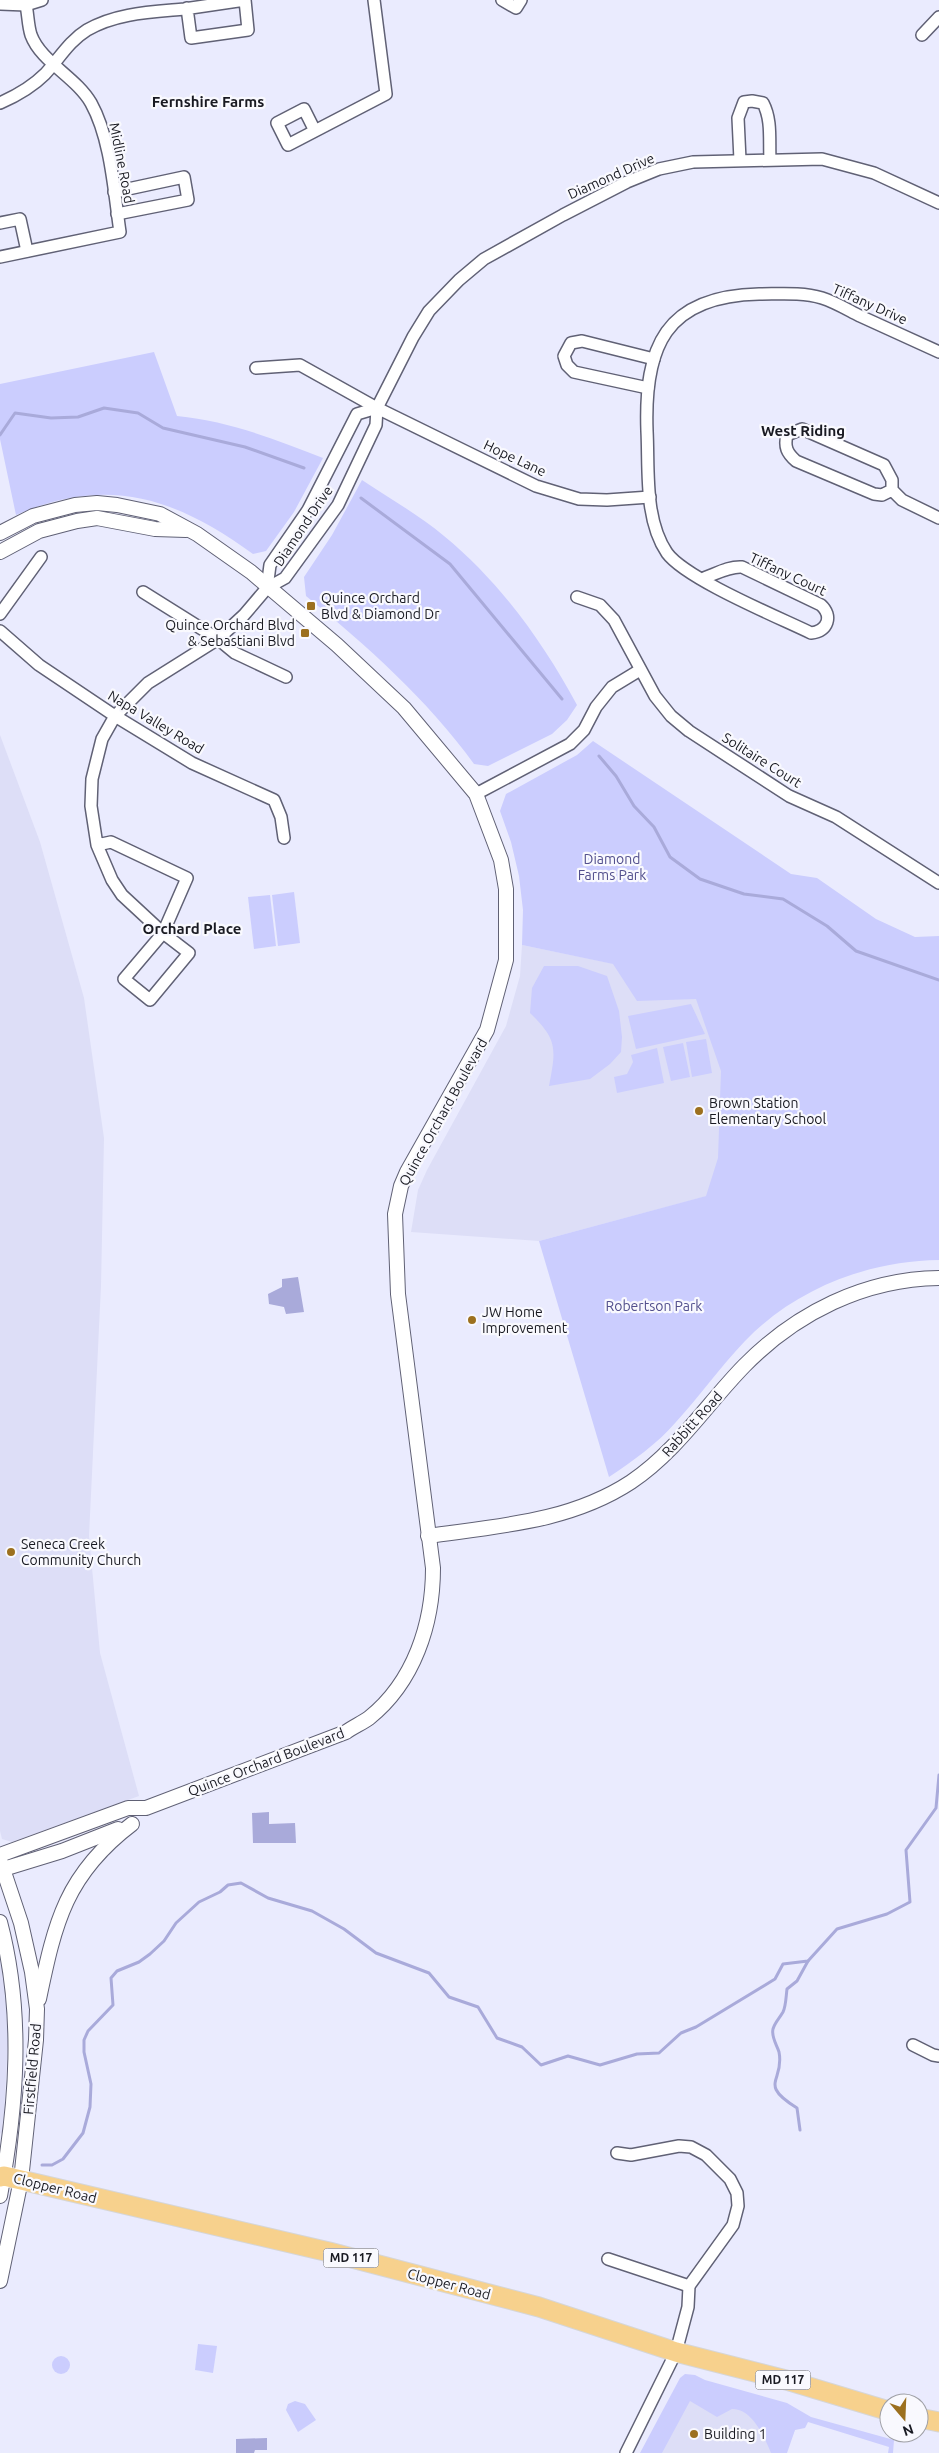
<svg xmlns="http://www.w3.org/2000/svg" width="939" height="2453" font-family="Ubuntu,sans-serif">
<style>
.built{fill:#dddef7}
.green{fill:#cbcdfe}
.water{fill:#a9aada}
.lines{fill:none;stroke-linecap:round;stroke-linejoin:round}
.stream{stroke:#a9aada;stroke-width:3}
.minor-casing{stroke:#606175;stroke-width:14}
.tertiary-casing{stroke:#606175;stroke-width:16}
.primary-casing{stroke:#d6d6d7;stroke-width:21}
.minor{stroke:#fff;stroke-width:11}
.tertiary{stroke:#fff;stroke-width:14}
.primary{stroke:#f7d18d;stroke-width:19}
.poi-dot{fill:#9c701f;stroke:#f9f9fe;stroke-width:2}
.labels{text-anchor:middle;stroke-width:4.5;stroke-linejoin:round;paint-order:stroke}
.shield{fill:#f9f9fe;stroke:#5c5d64;stroke-width:1}
.shield-label{font-size:12px;font-weight:bold;fill:#191a22}
.street-label{font-size:14px;fill:#191a22;stroke:#f9f9fe}
.poi-label{font-size:14px;fill:#191a22;stroke:#f9f9fe;text-anchor:start}
.park-label{font-size:14px;fill:#524f8d;stroke:#f9f9fe}
.neighbourhood-label{font-size:15px;font-weight:bold;fill:#191a22;stroke:#f9f9fe}
</style>
<rect width="100%" height="100%" fill="#eaebfe"/>
<g class="built">
<polygon points="0,735 40,842 84,998 104,1138 101,1286 89,1536 100,1653 139,1796 12,1842 2,1839 0,1831"/>
<polygon points="522,945 923,1027 923,1138 539,1241 411,1232 418,1190 427,1170 506,1026 520,976"/>
<polygon points="0,1953 7,1989 9,2023 4,2113 2,2132 0,2134"/>
<polygon points="683,2379 802,2414 785,2453 643,2453"/>
</g>
<g class="green">
<path d="M154,352L177,416C229,421 274,439 323,458L294,512L266,551L253,554C176,498 108,475 16,515L0,439V384Z"/>
<path d="M362,480C389,498 419,515 444,536C500,582 543,642 577,705L567,720L552,734L488,766L474,764C428,700 366,645 306,596L304,577L332,535Z"/>
<path d="M593,741L791,874L817,878L876,919L915,937L939,936V1260C867,1261 795,1289 745,1341C720,1367 700,1396 676,1422C657,1444 633,1461 609,1477L539,1241L706,1196L718,1158L721,1071L696,999L637,1001L613,964L522,945L523,910L519,876L511,842L500,811L506,794L577,755Z"/>
<polygon points="294,892 300,943 278,946 272,895"/>
<polygon points="270,895 276,946 254,949 248,897"/>
<path d="M544,966H578L607,976L619,1011L622,1037L621,1052L610,1064L590,1079L549,1086C556,1049 558,1040 530,1013L532,988Z"/>
<polygon points="691,1004 705,1034 636,1049 628,1016"/>
<polygon points="706,1039 712,1073 692,1077 686,1042"/>
<polygon points="683,1043 690,1077 671,1081 663,1047"/>
<polygon points="657,1048 664,1083 617,1093 614,1077 627,1074 633,1062 631,1055"/>
<polygon points="198,2344 217,2346 213,2373 195,2370"/>
<circle cx="61" cy="2365" r="9"/>
<path d="M685,2374L695,2375L705,2380L787,2403L811,2417L894,2440L893,2453H888L889,2447L808,2422L805,2428L795,2430L787,2453H771C765,2438 752,2408 732,2409L717,2417L690,2401L662,2453H640L680,2378Z"/>
<polygon points="295,2401 305,2404 316,2420 298,2432 286,2410 288,2404"/>
</g>
<g class="water">
<polygon points="298,1277 304,1312 286,1314 284,1307 269,1304 268,1294 282,1287 282,1279"/>
<polygon points="269,1812 269,1824 295,1823 296,1843 253,1843 252,1813"/>
<polygon points="267,2438 267,2450 255,2450 254,2453 236,2453 236,2439"/>
</g>
<g class="lines">
<g class="stream">
<polyline points="0,435 15,413 51,418 78,417 104,408 138,413 163,428 245,447 304,468"/>
<polyline points="361,498 450,564 562,699"/>
<polyline points="599,756 616,776 634,806 654,827 670,857 700,879 744,894 783,899 827,926 856,951 939,980"/>
<path d="M800,2130L797,2108C757,2083 785,2082 779,2052C777,2045 771,2037 773,2029C775,2022 779,2019 783,2012C786,2006 786,1996 787,1989L797,1981L808,1961"/>
<polyline points="42,2165 52,2165 63,2159 83,2133 90,2107 91,2084 84,2052 84,2040 88,2031 113,2005 111,1978 117,1971 139,1962 150,1954 164,1941 176,1923 199,1902 220,1892 228,1885 241,1883 268,1898 312,1911 344,1929 376,1953 429,1973 449,1997 478,2007 497,2038 522,2047 541,2065 568,2056 600,2065 637,2054 659,2053 681,2033 696,2027 775,1979 783,1964 808,1961 837,1929 887,1914 910,1902 906,1850 936,1808 939,1775"/>
</g>
<defs>
<g id="minor">
<polyline points="502,0 516,8 521,0"/>
<polyline points="0,4 26,5 42,0"/>
<polyline points="922,35 939,17"/>
<path d="M0,103C16,96 32,87 45,74C59,59 69,41 87,30C116,13 151,12 184,9C204,6 224,3 245,0L248,30L191,38L187,8"/>
<polyline points="315,131 304,109 277,123 288,145 386,94 374,0"/>
<path d="M740,160L738,118L744,102L752,101L763,103C772,120 769,140 770,159"/>
<polyline points="114,192 184,177 188,200 117,214"/>
<polyline points="0,223 20,219 27,251"/>
<path d="M0,257L120,232C114,192 111,139 91,103C76,77 41,62 31,35C28,26 28,14 26,5"/>
<polyline points="256,368 300,365 377,408 536,486 579,499 607,500 650,497"/>
<polyline points="648,388 574,372 567,365 564,356 571,343 582,341 654,359"/>
<path d="M892,490L882,495L874,494L796,461C787,453 784,447 787,435L802,429L884,465L892,480V490L902,500L939,518"/>
<path d="M701,579C714,575 728,566 742,567L821,605C833,616 828,631 811,633C778,617 686,579 667,553C644,519 649,470 647,431C644,347 665,296 759,294C780,294 802,292 822,298C835,302 848,310 860,316C886,328 913,340 939,352"/>
<polyline points="267,588 270,565 308,510 357,414 377,408"/>
<polyline points="143,592 218,639 235,653 286,677"/>
<polyline points="577,597 600,605 614,620 655,696 671,716 689,731 789,796 836,817 939,883"/>
<polyline points="0,614 41,557"/>
<polyline points="0,631 39,665 115,716 192,763 274,800 281,817 284,838"/>
<polyline points="476,794 570,744 584,730 596,707 612,687 640,670"/>
<polyline points="97,845 111,842 187,878 163,933 122,895 112,880 97,845 91,806 92,779 102,739 115,716 148,683 218,639 244,615 267,588 285,578 338,505 376,425 377,408 413,337 429,311 459,280 484,259 563,215 627,182 659,169 693,162 822,159 874,173 939,203"/>
<polygon points="163,933 189,953 150,1000 124,979"/>
<polyline points="913,2045 933,2055 939,2056"/>
<polyline points="617,2153 631,2155 679,2146 691,2147 706,2155 730,2179 737,2193 738,2206 733,2225 689,2286 688,2307 676,2352 626,2453"/>
<polyline points="608,2259 689,2286"/>
</g>
<g id="tertiary">
<path d="M0,533L33,516L75,505L97,503L117,505L160,514L197,534L251,572L337,645L404,708L476,794L501,860L506,889V960L487,1030L407,1172L401,1186L395,1214L398,1294L433,1568C433,1624 414,1682 369,1718C362,1723 353,1727 346,1732L146,1808H128L0,1855"/>
<polyline points="0,552 39,531 77,521 97,518 155,529 186,530"/>
<path d="M428,1536C498,1526 570,1522 631,1482C677,1451 706,1405 744,1366C796,1313 864,1279 939,1278"/>
<polyline points="0,1860 21,1923 32,1972 37,2009 36,2040 21,2180 0,2281"/>
<polyline points="0,1870 62,1851 118,1829"/>
<path d="M0,1922C24,2013 17,2105 0,2196"/>
<path d="M39,1999C55,1922 66,1874 132,1824"/>
</g>
<g id="primary">
<polyline points="0,2177 4,2176 329,2252 539,2307 676,2352 786,2380 889,2411"/>
<polyline points="919,2418 939,2422"/>
</g>
</defs>
<use href="#minor" class="minor-casing"/>
<use href="#tertiary" class="tertiary-casing"/>
<use href="#primary" class="primary-casing"/>
<use href="#minor" class="minor"/>
<use href="#tertiary" class="tertiary"/>
<use href="#primary" class="primary"/>
</g>
<g class="poi-dot">
<rect x="306" y="601" width="10" height="10" rx="2.5"/>
<rect x="300" y="628" width="10" height="10" rx="2.5"/>
<circle cx="699" cy="1111" r="5"/>
<circle cx="472" cy="1320" r="5"/>
<circle cx="11" cy="1552" r="5"/>
<circle cx="694" cy="2434" r="5"/>
</g>
<g class="labels">
<g class="shield">
<rect x="323.5" y="2248.5" width="55" height="19" rx="4"/>
<rect x="755.5" y="2370.5" width="55" height="19" rx="4"/>
</g>
<g class="shield-label">
<text x="351" y="2262">MD 117</text>
<text x="783" y="2384">MD 117</text>
</g>
<g class="street-label">
<text transform="translate(122 163) rotate(79)" y="5">Midline Road</text>
<text transform="translate(611 176) rotate(-24)" y="5">Diamond Drive</text>
<text transform="translate(870 304) rotate(24)" y="5">Tiffany Drive</text>
<text transform="translate(515 458) rotate(25)" y="5">Hope Lane</text>
<text transform="translate(303 526) rotate(-56)" y="5">Diamond Drive</text>
<text transform="translate(788 574) rotate(25)" y="5">Tiffany Court</text>
<text transform="translate(156 722) rotate(31)" y="5">Napa Valley Road</text>
<text transform="translate(762 760) rotate(32)" y="5">Solitaire Court</text>
<text transform="translate(443 1112) rotate(-61)" y="5">Quince Orchard Boulevard</text>
<text transform="translate(692 1424) rotate(-48)" y="5">Rabbitt Road</text>
<text transform="translate(266 1762) rotate(-21)" y="5">Quince Orchard Boulevard</text>
<text transform="translate(32 2069) rotate(-85)" y="5">Firstfield Road</text>
<text transform="translate(55 2188) rotate(14)" y="5">Clopper Road</text>
<text transform="translate(449 2284) rotate(15)" y="5">Clopper Road</text>
</g>
<g class="poi-label">
<text x="321" y="603">Quince Orchard<tspan x="321" dy="16">Blvd &amp; Diamond Dr</tspan></text>
<text x="295" y="630" text-anchor="end">Quince Orchard Blvd<tspan x="295" dy="16">&amp; Sebastiani Blvd</tspan></text>
<text x="709" y="1108">Brown Station<tspan x="709" dy="16">Elementary School</tspan></text>
<text x="482" y="1317">JW Home<tspan x="482" dy="16">Improvement</tspan></text>
<text x="21" y="1549">Seneca Creek<tspan x="21" dy="16">Community Church</tspan></text>
<text x="704" y="2439">Building 1</text>
</g>
<g class="park-label">
<text x="612" y="864">Diamond<tspan x="612" dy="16">Farms Park</tspan></text>
<text x="654" y="1311">Robertson Park</text>
</g>
<g class="neighbourhood-label">
<text x="208" y="107">Fernshire Farms</text>
<text x="803" y="436">West Riding</text>
<text x="192" y="934">Orchard Place</text>
</g>
</g>
<g transform="translate(904 2418) rotate(161)"><circle r="24" fill="#f9f9fe" stroke="#9fa0a6"/>
<path d="M0-4L9 19L0 12L-9 19Z" fill="#9c701f"/>
<text y="-8" font-size="14" font-weight="bold" text-anchor="middle" fill="#191a22">N</text>
</g>
</svg>
